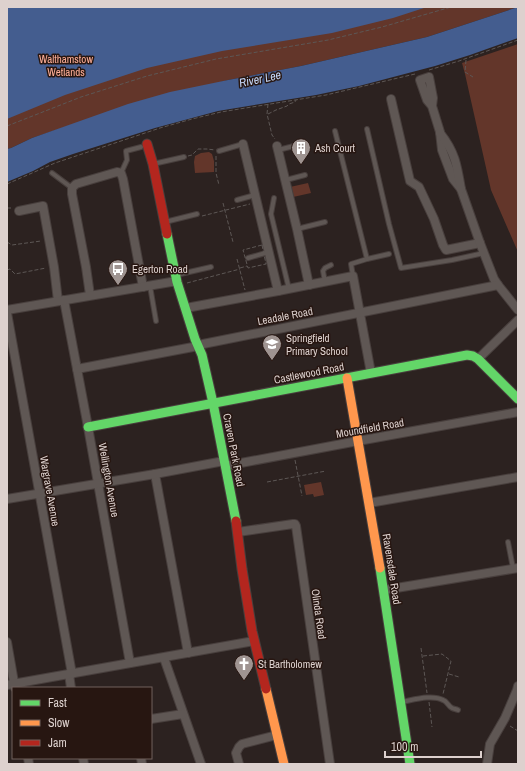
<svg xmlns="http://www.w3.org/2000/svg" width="525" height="771" font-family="'Archivo Narrow',sans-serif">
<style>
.green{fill:#63362a}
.water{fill:#445d8f}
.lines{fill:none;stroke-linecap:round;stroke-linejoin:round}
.lane-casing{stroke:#483f3d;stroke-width:6}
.street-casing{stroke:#483f3d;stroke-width:10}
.fast-casing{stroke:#483f3d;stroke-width:11}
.slow-casing{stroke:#483f3d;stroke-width:11}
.jam-casing{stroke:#483f3d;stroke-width:11}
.path{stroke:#5d5755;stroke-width:1;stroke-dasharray:4 2;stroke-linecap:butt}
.lane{stroke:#5f5754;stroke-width:4}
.street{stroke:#5f5754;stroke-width:8}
.fast{stroke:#63d668;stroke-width:9}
.slow{stroke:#ff974d;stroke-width:9}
.jam{stroke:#b3261e;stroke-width:9}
.labels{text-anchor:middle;stroke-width:3;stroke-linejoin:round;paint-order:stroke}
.park-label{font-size:11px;fill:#feaf98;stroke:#271611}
.poi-label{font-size:11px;fill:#ddd1ce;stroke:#271611;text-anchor:start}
.street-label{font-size:11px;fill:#ddd1ce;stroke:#271611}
.water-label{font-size:12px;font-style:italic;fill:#c5d7f8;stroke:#271611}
</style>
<rect width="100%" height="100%" fill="#2c2220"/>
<g class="green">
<polygon points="7,7 518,7 427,37 301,66 228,80 74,124 32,138 11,148 7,149"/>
<polygon points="518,44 518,252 491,190 465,74 462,63"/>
<polygon points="209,152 212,154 214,161 214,172 195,173 194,162 195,156 201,153"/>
<polygon points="308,183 311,193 293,197 290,187"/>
<polygon points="321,482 324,495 314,497 313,494 306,495 304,485"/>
</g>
<g class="water">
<polygon points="7,7 427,7 393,18 332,33 222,51 147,68 65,95 7,119"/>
<polygon points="518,7 518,38 470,55 435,66 359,86 316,95 218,111 155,128 73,154 50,162 33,171 7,182 7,149 11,148 32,138 128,104 170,92 228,80 301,66 427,37"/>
</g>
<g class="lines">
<defs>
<g id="lane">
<polyline points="367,129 389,224 401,268 452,260 484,253"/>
<polyline points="335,131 367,259 351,264 353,276"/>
<polyline points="278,150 298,145"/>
<polyline points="219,151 243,144"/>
<polyline points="153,164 184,157"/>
<polyline points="52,173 72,188"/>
<polyline points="121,173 127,160 126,151 141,147"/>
<polyline points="286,180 305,175"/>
<polyline points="274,198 271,214 289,289"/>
<polyline points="237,200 255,195"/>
<polyline points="165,222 197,214"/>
<polyline points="297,229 325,222"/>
<polyline points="248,258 269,252"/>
<polyline points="367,259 389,254"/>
<polyline points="176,275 211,267"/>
<polyline points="325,282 323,271 325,268 331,265"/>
<polyline points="150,286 156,321"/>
<polyline points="508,542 513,568"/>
<path d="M401,702C413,700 432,694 443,700C447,701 448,706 452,708C454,709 456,709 458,710"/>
</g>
<g id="street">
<polyline points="391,99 410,181 419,187 434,219 443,245 446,250 480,243"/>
<polyline points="432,106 433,98 429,77 420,80 427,100 432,106 440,132 442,150 453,179 461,189 480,243 494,279 498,285 518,310"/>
<path d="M440,133C455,152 457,165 461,189"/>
<polyline points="243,144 278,291"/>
<polyline points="277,146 297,229 309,285"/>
<polyline points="19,211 43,206 54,267 58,301"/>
<polyline points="90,295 86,267 72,194 72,188 76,184 117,172 121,173 123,179 143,287"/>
<polyline points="64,300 88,427 130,663"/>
<polyline points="186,308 278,291 353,276 371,373"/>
<polyline points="7,310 171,282 177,282"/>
<polyline points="7,313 72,674"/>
<polyline points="478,359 518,320"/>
<polyline points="77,369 193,347 203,344 498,285"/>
<polyline points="225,466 358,441 518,412"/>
<polyline points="155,474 188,653"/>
<polyline points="7,499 155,474 224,461"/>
<polyline points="369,503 518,477"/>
<polyline points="238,532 293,524 295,524 296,526 330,764"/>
<polyline points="384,590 518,568"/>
<polyline points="7,642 15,688"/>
<polyline points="164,658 201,764"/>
<polyline points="69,674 71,688"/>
<polyline points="7,685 254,641"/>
<polyline points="151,719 183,714"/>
<polyline points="28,758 29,764"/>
<polyline points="83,758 84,764"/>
<polyline points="141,758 142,764"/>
<polyline points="239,764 236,753 239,747 242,744 277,735"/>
<polyline points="487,764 490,744 505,718 517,690 518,686"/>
</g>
<g id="fast">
<polyline points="167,234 177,282 195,339 202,355 213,403 236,521"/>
<polyline points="88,427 467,355 473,356 478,359 518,399"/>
<polyline points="380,568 410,764"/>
</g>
<g id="slow">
<polyline points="347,378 380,568"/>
<polyline points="266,689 284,764"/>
</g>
<g id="jam">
<polyline points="147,144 153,164 167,234"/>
<polyline points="236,521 242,569 252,631 266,689"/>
</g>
</defs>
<use href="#lane" class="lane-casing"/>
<use href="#street" class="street-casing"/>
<use href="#fast" class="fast-casing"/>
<use href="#slow" class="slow-casing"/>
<use href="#jam" class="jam-casing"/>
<g class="path">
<polyline points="466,60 465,72 473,77"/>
<polyline points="429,70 459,61 518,40"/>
<polyline points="268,104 267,114 272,135 275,139"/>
<polyline points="268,114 276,110 287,106 289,104 295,102 296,100"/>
<polyline points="7,126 81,97 147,76 216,59 328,40 382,27 451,7"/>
<polyline points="188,156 192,155 198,149 207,149 215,150"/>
<polyline points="216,156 216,173 219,185"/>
<polyline points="7,184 55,163 160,128 192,119 221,112 326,95 415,74"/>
<polyline points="223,203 233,242"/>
<polyline points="7,208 12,208"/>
<polyline points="202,216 250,204"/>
<polyline points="7,242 12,245 41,241"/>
<polygon points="262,245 266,264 248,268 243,250"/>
<polyline points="237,259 245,290"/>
<polyline points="240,268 247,266"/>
<polyline points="7,270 10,269 15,274 46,268"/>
<polyline points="187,283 240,269"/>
<polyline points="295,460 302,496"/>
<polyline points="267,482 326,471"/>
<polyline points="421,648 427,693"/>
<polyline points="423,656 442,654 451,661 443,694"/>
<polyline points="449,674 459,677"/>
<polyline points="429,702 432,727"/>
<polyline points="510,726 518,731"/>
</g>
<use href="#lane" class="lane"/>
<use href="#street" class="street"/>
<use href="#fast" class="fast"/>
<use href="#slow" class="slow"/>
<use href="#jam" class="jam"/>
</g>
<defs>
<symbol id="building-pin" viewBox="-11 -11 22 30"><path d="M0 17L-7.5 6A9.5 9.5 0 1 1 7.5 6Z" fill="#9f9491" stroke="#271611"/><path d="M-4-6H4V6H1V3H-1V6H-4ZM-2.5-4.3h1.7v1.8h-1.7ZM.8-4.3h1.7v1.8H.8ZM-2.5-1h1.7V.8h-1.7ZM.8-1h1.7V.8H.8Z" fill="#fff"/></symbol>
<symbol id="bus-pin" viewBox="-11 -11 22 30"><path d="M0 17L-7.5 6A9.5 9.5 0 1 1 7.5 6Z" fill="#9f9491" stroke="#271611"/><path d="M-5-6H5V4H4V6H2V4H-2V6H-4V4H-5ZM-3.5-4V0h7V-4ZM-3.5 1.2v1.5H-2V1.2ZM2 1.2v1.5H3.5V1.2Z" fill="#fff"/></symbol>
<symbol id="school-pin" viewBox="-11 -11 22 30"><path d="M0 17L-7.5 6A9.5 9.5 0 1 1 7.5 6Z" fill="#9f9491" stroke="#271611"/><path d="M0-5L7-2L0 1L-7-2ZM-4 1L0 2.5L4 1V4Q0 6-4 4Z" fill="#fff"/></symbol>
<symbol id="church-pin" viewBox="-11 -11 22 30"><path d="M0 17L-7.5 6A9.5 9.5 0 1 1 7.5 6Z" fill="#9f9491" stroke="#271611"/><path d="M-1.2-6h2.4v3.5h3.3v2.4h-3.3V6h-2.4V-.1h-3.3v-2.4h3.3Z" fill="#fff"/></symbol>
</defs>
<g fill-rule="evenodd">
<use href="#building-pin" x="290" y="137" width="22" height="30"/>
<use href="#bus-pin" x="107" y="258" width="22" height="30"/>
<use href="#school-pin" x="261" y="333" width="22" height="30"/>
<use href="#church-pin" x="233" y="653" width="22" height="30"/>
</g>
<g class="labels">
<g class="park-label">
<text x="66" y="63">Walthamstow<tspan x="66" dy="13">Wetlands</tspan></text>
</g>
<g class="poi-label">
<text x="315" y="152">Ash Court</text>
<text x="132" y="273">Egerton Road</text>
<text x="286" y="342">Springfield<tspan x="286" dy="13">Primary School</tspan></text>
<text x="258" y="668">St Bartholomew</text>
</g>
<g class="street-label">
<text transform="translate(285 316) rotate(-11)" y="4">Leadale Road</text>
<text transform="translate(309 373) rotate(-11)" y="4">Castlewood Road</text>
<text transform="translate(370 428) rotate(-10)" y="4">Moundfield Road</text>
<text transform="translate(234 450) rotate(79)" y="4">Craven Park Road</text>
<text transform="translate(109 480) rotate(80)" y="4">Wellington Avenue</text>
<text transform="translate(50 491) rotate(80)" y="4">Wargrave Avenue</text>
<text transform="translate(392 569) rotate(81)" y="4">Ravensdale Road</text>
<text transform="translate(319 614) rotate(82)" y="4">Olinda Road</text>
</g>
<g class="water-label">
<text transform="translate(260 79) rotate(-12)" y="4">River Lee</text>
</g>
</g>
<rect width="525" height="771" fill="none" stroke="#ddd1ce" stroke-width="16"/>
<rect x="12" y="687" width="140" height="72" fill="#271611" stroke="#70615d"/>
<rect x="20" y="700" width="20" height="6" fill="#63d668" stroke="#70615d"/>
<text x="48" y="707" font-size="12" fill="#ddd1ce">Fast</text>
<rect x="20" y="720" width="20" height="6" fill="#ff974d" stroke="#70615d"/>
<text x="48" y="727" font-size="12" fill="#ddd1ce">Slow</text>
<rect x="20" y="740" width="20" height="6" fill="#b3261e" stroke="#70615d"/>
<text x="48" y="747" font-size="12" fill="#ddd1ce">Jam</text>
<path d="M385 751v6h96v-6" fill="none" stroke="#ddd1ce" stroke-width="2"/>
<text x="391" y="751" font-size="12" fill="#ddd1ce" stroke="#271611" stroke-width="3" paint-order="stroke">100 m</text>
</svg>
